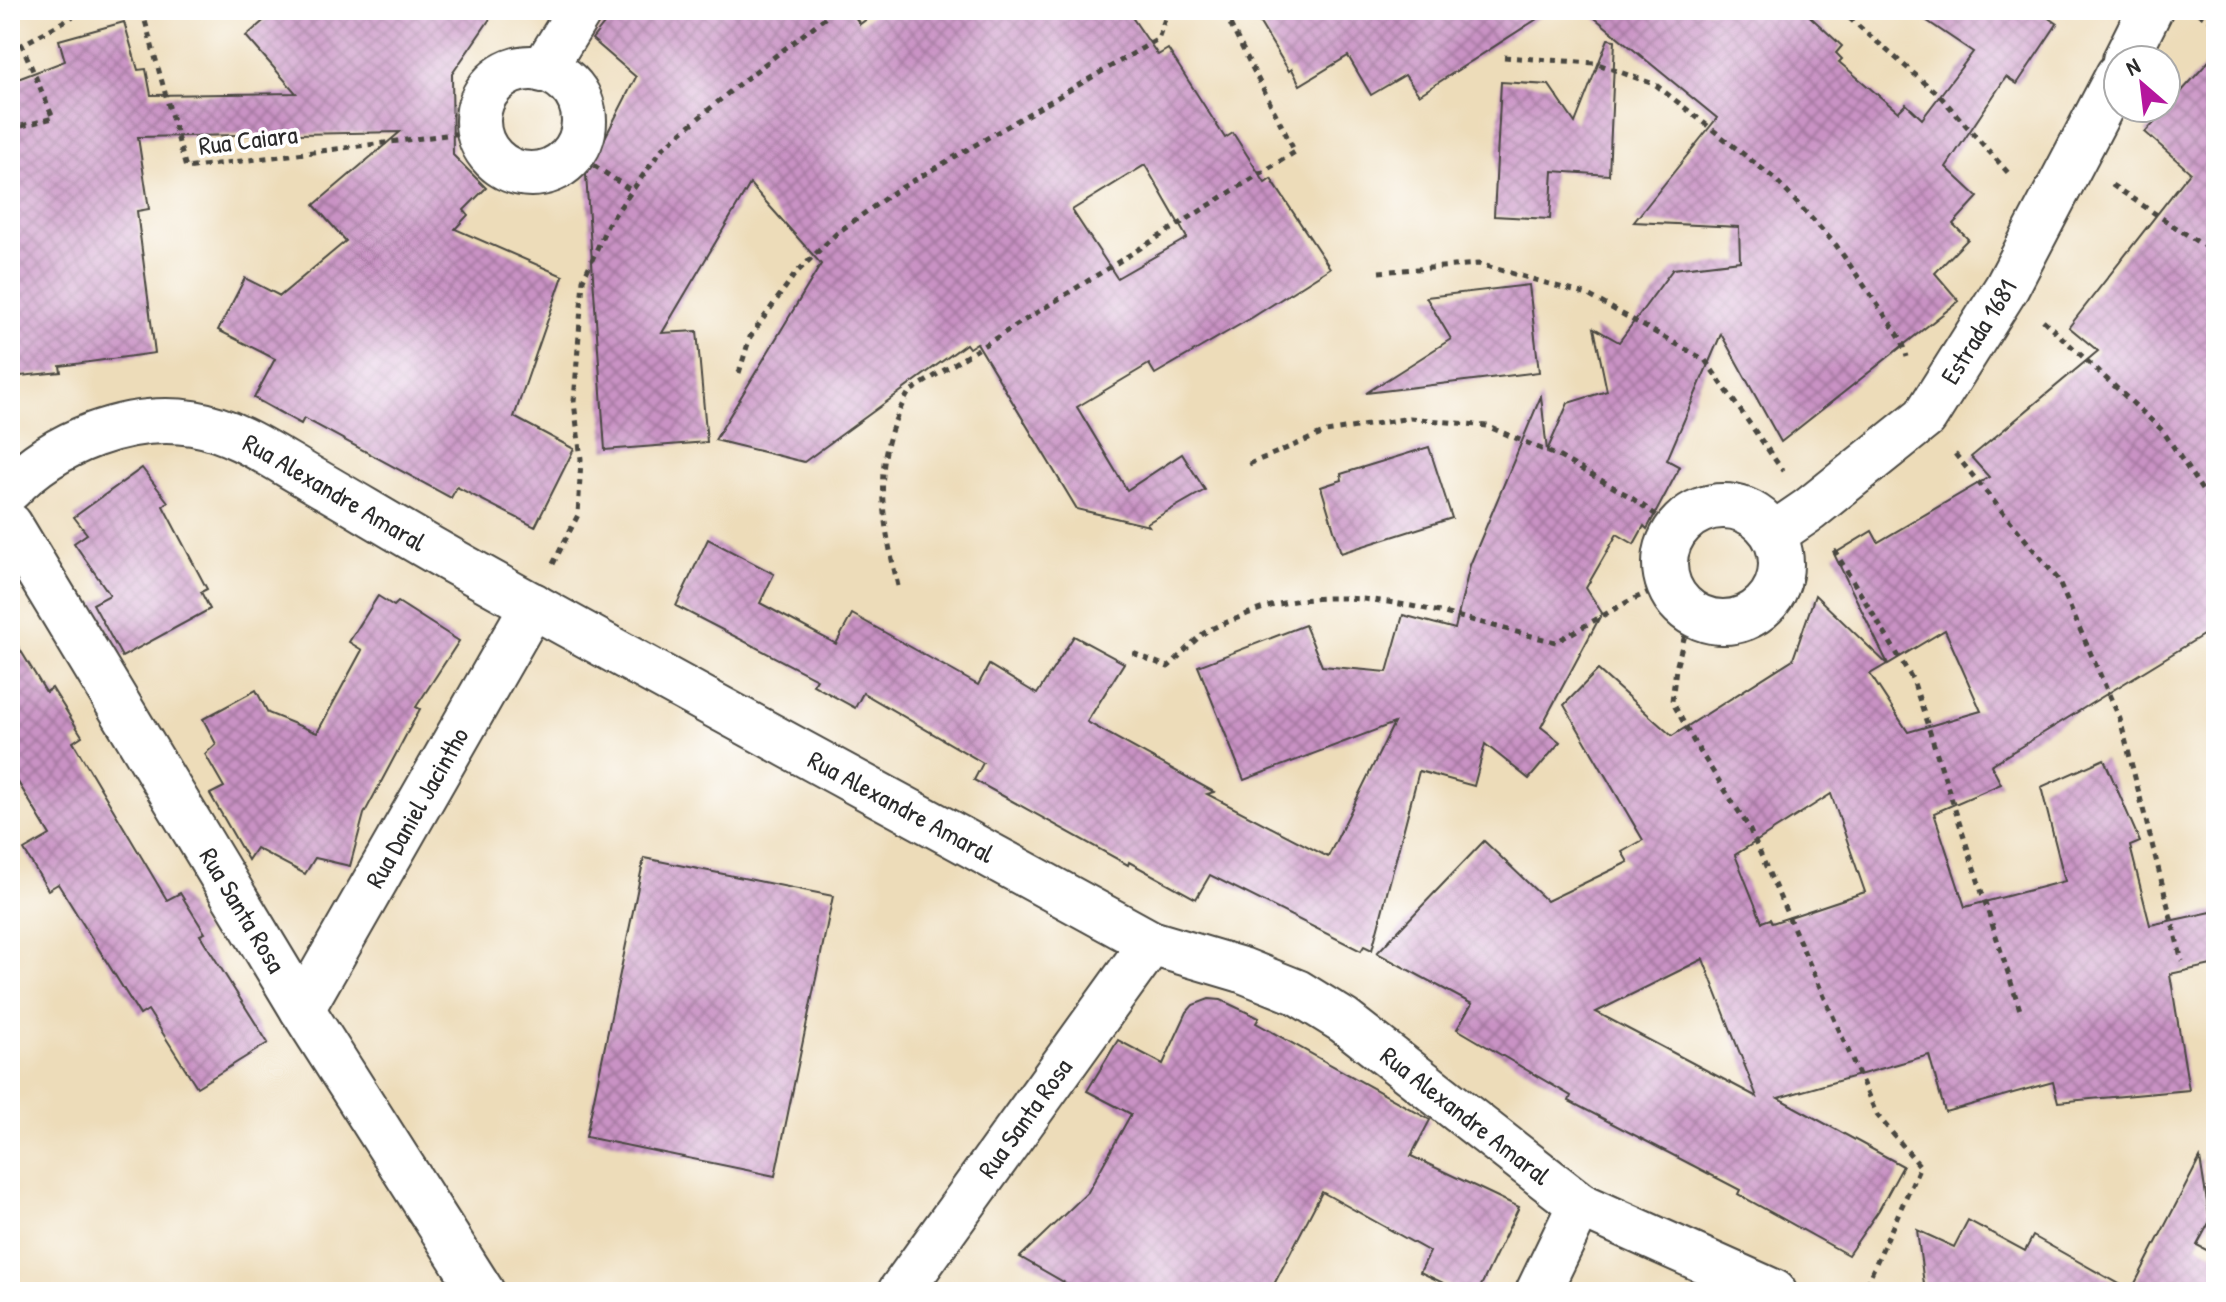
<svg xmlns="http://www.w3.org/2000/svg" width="2226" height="1302" font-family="'Patrick Hand',sans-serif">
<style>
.building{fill:url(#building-cross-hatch);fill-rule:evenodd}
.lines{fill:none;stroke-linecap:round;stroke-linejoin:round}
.minor-casing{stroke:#484640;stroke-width:48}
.path{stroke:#484640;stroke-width:5;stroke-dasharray:6 6;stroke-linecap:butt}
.minor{stroke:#fff;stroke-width:44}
.labels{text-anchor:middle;stroke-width:7;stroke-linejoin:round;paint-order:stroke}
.street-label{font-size:26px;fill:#2b2b2b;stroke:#fff}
</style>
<defs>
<pattern id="building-cross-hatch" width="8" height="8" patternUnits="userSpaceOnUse" patternTransform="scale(2)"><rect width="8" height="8" fill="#c992c4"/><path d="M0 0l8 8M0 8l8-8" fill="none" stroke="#a3779f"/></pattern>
</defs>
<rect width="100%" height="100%" fill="#fff"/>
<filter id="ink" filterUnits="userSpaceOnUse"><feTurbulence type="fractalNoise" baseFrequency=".0125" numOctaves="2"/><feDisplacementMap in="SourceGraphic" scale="16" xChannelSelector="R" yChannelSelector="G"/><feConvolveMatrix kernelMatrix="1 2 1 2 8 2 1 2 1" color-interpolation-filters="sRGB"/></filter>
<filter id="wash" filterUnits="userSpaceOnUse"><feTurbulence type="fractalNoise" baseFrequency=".006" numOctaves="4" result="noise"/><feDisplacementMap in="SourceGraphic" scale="32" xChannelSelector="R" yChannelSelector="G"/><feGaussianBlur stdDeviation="1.8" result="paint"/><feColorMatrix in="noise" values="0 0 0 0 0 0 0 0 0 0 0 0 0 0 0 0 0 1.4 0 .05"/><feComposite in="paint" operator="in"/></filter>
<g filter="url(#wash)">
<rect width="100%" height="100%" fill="#eddcb9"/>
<g id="blocks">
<g class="building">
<polygon points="276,10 496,10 452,74 453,155 486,188 464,210 468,215 455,229 563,276 514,417 574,449 535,527 457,487 451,498 304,418 301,424 254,398 275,359 218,330 245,278 280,296 346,241 314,205 400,132 138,137 149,209 137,211 155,353 60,366 61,372 10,377 10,82 65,61 59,40 124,22 138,70 146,69 151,95 296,93 246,36"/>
<path d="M615,10H850L860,24L879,10H1127L1158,55L1168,49L1225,138L1233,133L1265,183L1271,179L1330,268L1253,317L1155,374L1149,364L1077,407L1127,490L1182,454L1205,490L1147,523L1149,526L1077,509L977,343L969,348L966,344L804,462L715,440L821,264L750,184L662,333L697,331L707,442L605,450L586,175L636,77L592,39ZM1145,165L1187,238L1117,278L1072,210Z"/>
<polygon points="1252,10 1551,10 1419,95 1405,75 1371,95 1348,56 1300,85 1292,69 1289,71"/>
<polygon points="1585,10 1803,10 1842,46 1836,53 1842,59 1839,62 1898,112 1906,104 1922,119 1973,52 1911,10 2037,10 2057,24 2017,84 2006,77 1946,167 1978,197 1953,224 1968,239 1935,273 1959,301 1781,442 1721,334 1667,460 1680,467 1647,529 1644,526 1634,544 1617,534 1586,588 1602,613 1541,727 1560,742 1529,779 1485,744 1474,786 1419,771 1372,950 1364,946 1361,951 1210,875 1196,899 1129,862 1128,865 974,780 983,763 863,693 855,708 813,685 817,679 676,606 708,539 774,574 760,603 836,644 852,614 978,685 989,665 1037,694 1074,636 1124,663 1087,722 1214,792 1207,794 1328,857 1394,723 1244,780 1198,666 1305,625 1322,666 1387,672 1403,615 1455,629 1470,565 1541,396 1547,451 1568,403 1607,391 1594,328 1619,342 1673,269 1740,261 1739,227 1634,222 1717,118"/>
<polygon points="1608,39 1615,40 1609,175 1553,171 1550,219 1494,216 1501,82 1549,85 1575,123"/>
<path d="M2216,53V627L1991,765L2001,784L1934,813L1965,907L2065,881L2041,787L2104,759L2140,842L2130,846L2150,925L2216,911V964L2170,974L2189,1090L2058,1102L2053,1082L1945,1112L1929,1055L1778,1098L1903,1166L1879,1210L1848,1255L1738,1194L1740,1190L1569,1101L1571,1096L1457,1029L1472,1004L1377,953L1484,841L1547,901L1628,862L1622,852L1643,840L1564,705L1598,670L1672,736L1793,659L1815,595L1887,664L1870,674L1908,732L1981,711L1945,630L1888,664L1834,554L1872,531L1878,542L1989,477L1971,457L2098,351L2069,327L2190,172L2145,132ZM1831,794L1865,892L1772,923L1770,919L1762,922L1735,855ZM1703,959L1757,1097L1596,1012Z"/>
<polygon points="1529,285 1539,372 1366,393 1451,339 1426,297"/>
<polygon points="1429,447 1452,518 1341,553 1321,487 1342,480 1341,474"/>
<polygon points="142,468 168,502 163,506 207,589 201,592 210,609 122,657 93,604 110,595 74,543 87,534 74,517"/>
<polygon points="378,596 394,606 398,602 459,641 416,707 420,709 364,814 350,866 315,858 305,874 256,848 248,860 210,794 224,787 205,754 216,744 203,719 256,690 268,713 317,733 362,650 349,642"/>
<polygon points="10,633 46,692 52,688 82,736 73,742 167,900 180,893 205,933 200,935 268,1043 197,1087 148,1010 140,1015 58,884 48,890 24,850 50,835 10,769"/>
<polygon points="644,858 833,896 775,1176 586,1137"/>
<polygon points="1209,999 1221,1000 1259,1018 1256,1023 1430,1120 1411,1156 1519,1207 1478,1292 1462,1292 1420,1272 1430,1252 1322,1192 1270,1292 1081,1292 1020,1257 1088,1192 1131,1114 1087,1091 1118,1040 1163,1064 1187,1012 1193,1005"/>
<polygon points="2200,1158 2210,1221 2197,1245 2216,1255 2216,1292 1925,1292 1917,1230 1954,1247 1968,1220 2025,1251 2033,1236 2131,1291"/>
</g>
</g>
</g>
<g filter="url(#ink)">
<use href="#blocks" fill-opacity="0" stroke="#484640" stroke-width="2"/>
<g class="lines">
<defs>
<g id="minor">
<polyline points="2125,60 2150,10"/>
<circle cx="531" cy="121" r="53"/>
<polyline points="543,70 580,10"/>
<path id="s1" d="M10,489C54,442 129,413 193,423C236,430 273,457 310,478C362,508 414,540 467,569C694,696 924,818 1151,943L1242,970L1297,992L1344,1021L1580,1205L1774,1292"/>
<circle cx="1723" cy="564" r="58"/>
<path id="s2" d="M10,525L302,1009L482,1292"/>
<path id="s3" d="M1774,534L1809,510L1925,417L2007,287L2118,75"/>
<path id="s4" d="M302,1009L533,605"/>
<path id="s5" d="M900,1292L1151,943"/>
<polyline points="1538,1292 1580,1205"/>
</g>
</defs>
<use href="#minor" class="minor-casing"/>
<g class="path">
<polyline points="142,10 186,168 478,131"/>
<polyline points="1840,10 1940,96 2010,175"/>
<polyline points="2198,13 2216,23"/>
<polyline points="1504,57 1595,63 1656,85 1775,179 1836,245 1902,340 1907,357"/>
<polyline points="10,129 53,118 22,45 84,10"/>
<polyline points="574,152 632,191"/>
<polyline points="2112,185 2216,254"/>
<polyline points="1379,272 1479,264 1588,295 1705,360 1783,471"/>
<polyline points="2043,320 2163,431 2216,511"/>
<polyline points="739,373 750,337 795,274 837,233 894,192 1158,39 1168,10"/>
<polyline points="1955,454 2057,578 2120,719 2182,961"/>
<polyline points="1249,464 1326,432 1410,418 1487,426 1558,456 1629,496 1676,529"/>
<polyline points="1834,550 1913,680 2020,1010"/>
<polyline points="553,564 578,515 581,459 574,402 583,280 608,224 662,149 739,84 835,10"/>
<path d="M898,586C881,514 870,460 909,392L1295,152L1223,10"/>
<polyline points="1691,613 1676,668 1672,701 1694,742 1748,826 1877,1115 1920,1166 1863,1292"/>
<path d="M1133,653L1168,667C1180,656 1191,643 1204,633C1214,627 1227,622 1238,618C1340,571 1453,618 1556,642L1627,602L1668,583"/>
</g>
<use href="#minor" class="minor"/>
</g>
</g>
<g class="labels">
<g class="street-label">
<text transform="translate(248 140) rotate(-7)" y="9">Rua Caiara</text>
<text dy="9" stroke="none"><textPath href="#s3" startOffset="292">Estrada 1681</textPath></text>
<text dy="9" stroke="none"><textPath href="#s1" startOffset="360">Rua Alexandre Amaral</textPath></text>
<text dy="9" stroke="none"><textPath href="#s1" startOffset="1008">Rua Alexandre Amaral</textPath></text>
<text dy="9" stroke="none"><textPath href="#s4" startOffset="232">Rua Daniel Jacintho</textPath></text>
<text dy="9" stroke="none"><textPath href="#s2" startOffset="450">Rua Santa Rosa</textPath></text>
<text dy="9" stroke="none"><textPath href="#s1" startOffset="1656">Rua Alexandre Amaral</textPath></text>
<text dy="9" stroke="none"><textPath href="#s5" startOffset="214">Rua Santa Rosa</textPath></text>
</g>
</g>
<rect width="2226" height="1302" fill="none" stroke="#fff" stroke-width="40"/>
<g transform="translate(2142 84) rotate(332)"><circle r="38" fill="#ffffff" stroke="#aaaaaa" stroke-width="2"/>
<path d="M0-6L14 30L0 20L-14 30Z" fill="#b5179e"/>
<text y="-12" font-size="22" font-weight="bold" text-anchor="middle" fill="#2b2b2b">N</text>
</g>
</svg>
